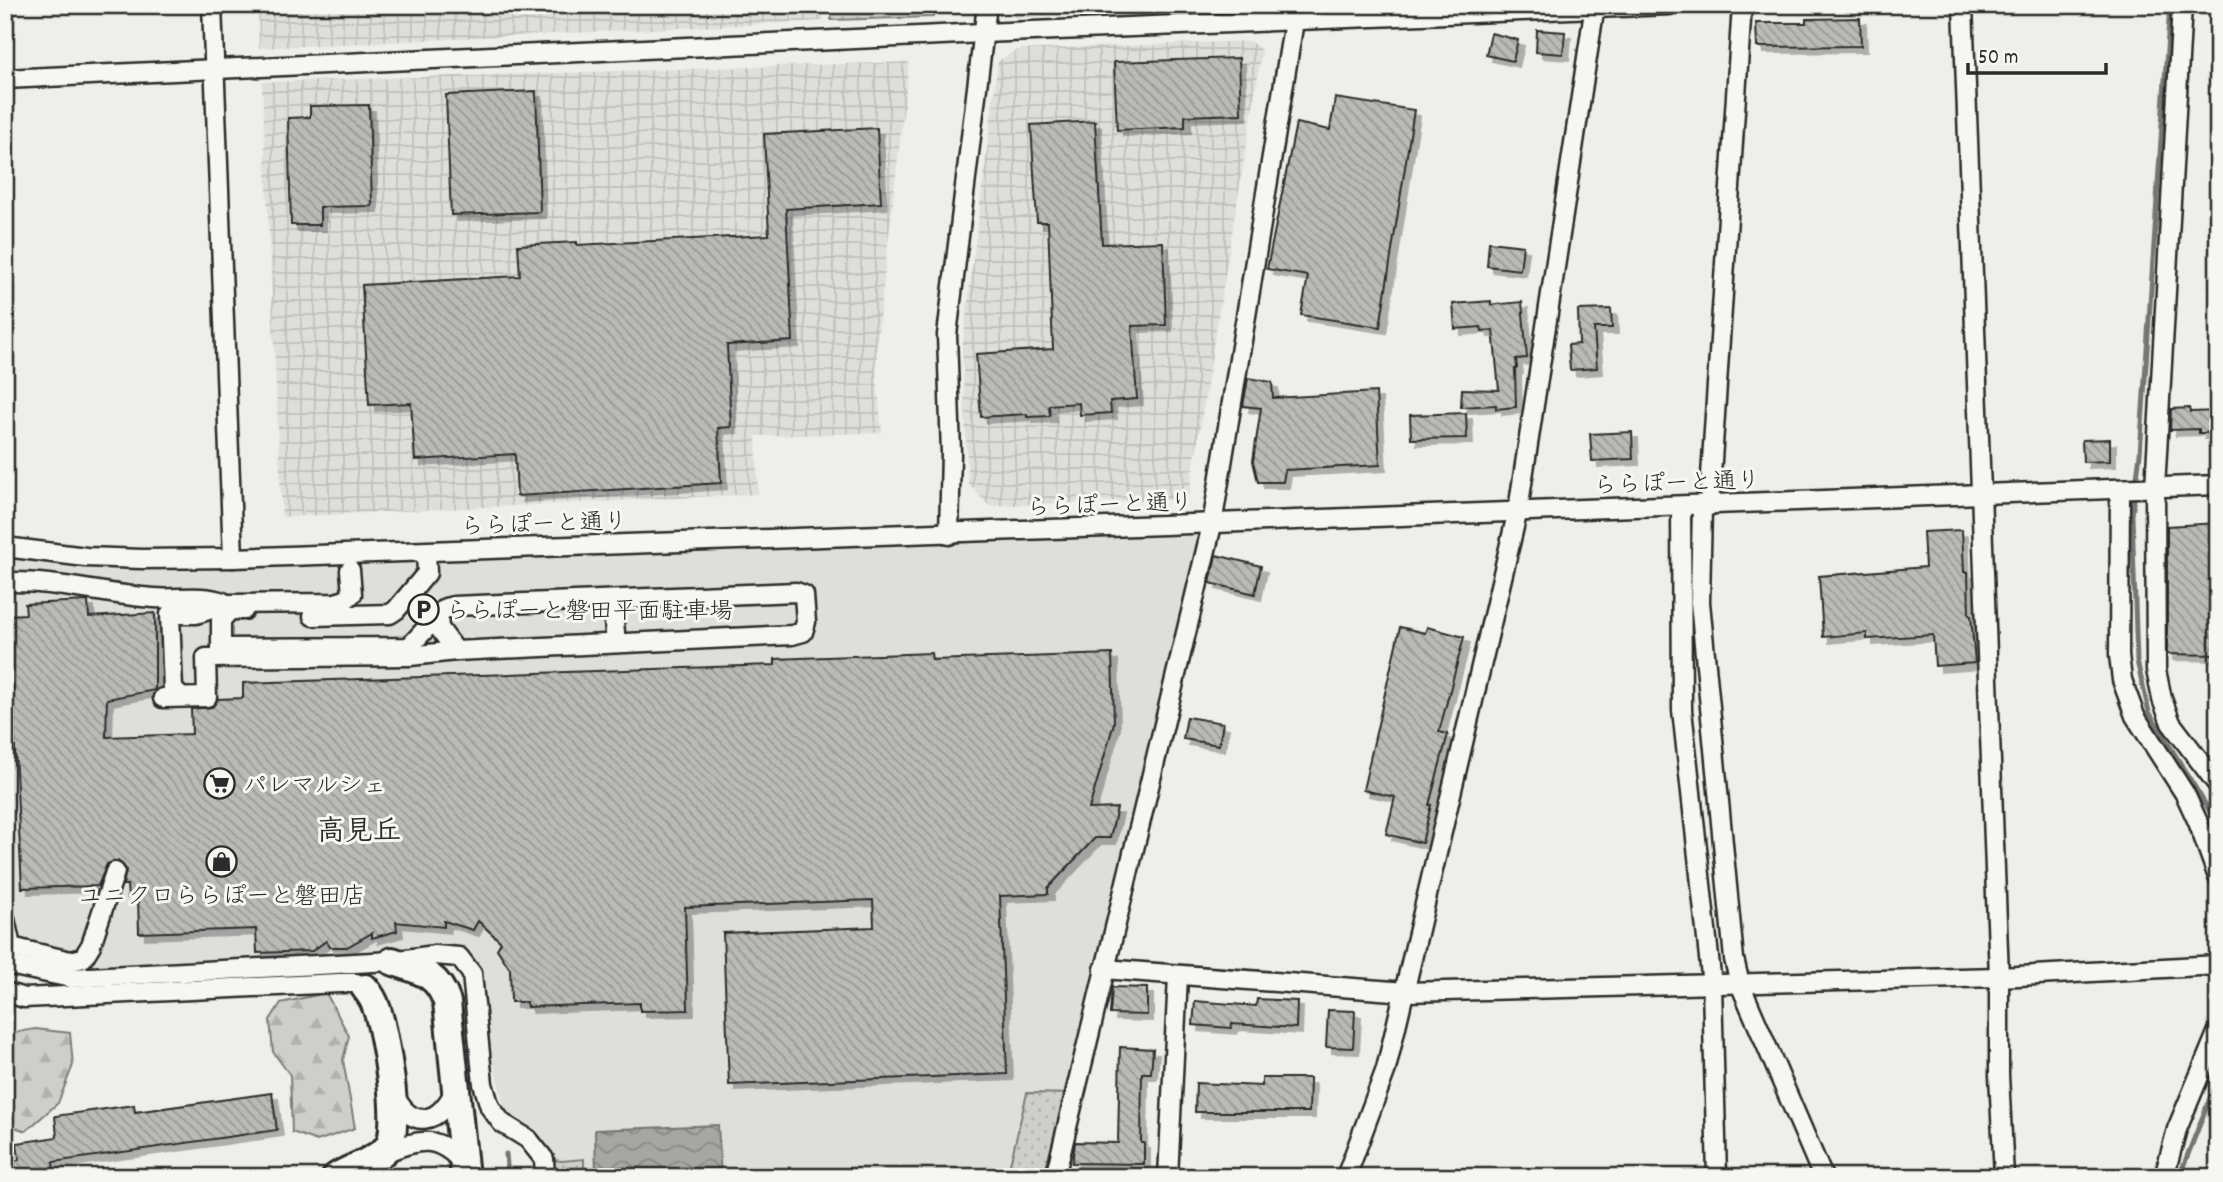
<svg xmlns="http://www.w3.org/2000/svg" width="2223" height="1182" font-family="Dekko,'Klee One',sans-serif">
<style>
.built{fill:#dededb}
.industrial{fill:url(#industrial-grid)}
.grass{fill:url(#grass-dots);stroke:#7c7c7a;stroke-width:2}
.forest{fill:url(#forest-firs);stroke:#7c7c7a;stroke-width:2}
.water{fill:url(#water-waves);stroke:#757573;stroke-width:2}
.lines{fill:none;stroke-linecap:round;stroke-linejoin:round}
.stream{stroke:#757573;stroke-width:5}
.building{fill:url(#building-back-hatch);stroke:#2b2b2b;stroke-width:2;filter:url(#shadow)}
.minor-casing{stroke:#2b2b2b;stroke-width:23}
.highway-casing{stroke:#2b2b2b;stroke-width:32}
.minor{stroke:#f6f6f2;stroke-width:18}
.highway{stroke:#f6f6f2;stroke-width:26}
.labels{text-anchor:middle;stroke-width:6;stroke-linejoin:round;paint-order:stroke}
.street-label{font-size:24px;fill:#2b2b2b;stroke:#f6f6f2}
.poi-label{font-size:24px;fill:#2b2b2b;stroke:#f6f6f2;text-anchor:start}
.quarter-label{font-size:28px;font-weight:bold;fill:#2b2b2b;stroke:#f6f6f2}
</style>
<defs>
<pattern id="industrial-grid" width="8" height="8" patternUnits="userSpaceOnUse" patternTransform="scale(1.75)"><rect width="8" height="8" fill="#dededb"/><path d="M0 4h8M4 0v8" fill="none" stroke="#bfbfbc"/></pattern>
<pattern id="grass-dots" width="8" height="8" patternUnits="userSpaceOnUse" patternTransform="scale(1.75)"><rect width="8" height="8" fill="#cececa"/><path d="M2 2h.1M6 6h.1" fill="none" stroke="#b1b1ae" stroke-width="1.8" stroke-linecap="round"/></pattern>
<pattern id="forest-firs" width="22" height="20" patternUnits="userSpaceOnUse" patternTransform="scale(1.75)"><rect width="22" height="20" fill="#cececa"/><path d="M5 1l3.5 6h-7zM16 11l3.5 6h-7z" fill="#b1b1ae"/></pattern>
<pattern id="water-waves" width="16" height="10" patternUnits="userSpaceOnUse" patternTransform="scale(1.75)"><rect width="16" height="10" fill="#a6a6a3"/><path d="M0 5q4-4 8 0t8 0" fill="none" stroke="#878785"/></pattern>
<pattern id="building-back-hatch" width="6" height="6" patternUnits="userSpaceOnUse" patternTransform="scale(1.75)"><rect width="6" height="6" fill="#babab7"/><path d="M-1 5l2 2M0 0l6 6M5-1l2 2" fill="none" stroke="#979795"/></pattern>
<filter id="shadow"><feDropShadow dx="6" dy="6" stdDeviation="0" flood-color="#0004"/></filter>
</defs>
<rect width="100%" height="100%" fill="#eeeeea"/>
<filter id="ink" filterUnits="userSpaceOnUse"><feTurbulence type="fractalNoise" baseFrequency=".0143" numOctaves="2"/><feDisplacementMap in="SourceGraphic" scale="14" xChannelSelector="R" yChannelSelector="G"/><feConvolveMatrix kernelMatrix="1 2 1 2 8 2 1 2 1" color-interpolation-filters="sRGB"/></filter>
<g filter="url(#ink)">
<polygon class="built" points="1203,525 1140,821 1054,1177 547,1177 544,1159 504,1107 472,974 447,956 386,955 337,950 165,967 76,971 5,956 5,548 142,559"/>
<g class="industrial">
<polygon points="258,5 823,5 823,21 259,48"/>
<polygon points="1001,5 1232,5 1016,18"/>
<polygon points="1250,41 1262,51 1189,494 1184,499 989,506 968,483 962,349 998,61 1017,50"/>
<polygon points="909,62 878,330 876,368 882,433 756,436 758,494 282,517 262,82"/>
</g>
<g class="grass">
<polygon points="831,5 935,5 933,17 831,20"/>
<polygon points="1027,1093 1075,1094 1054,1177 1007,1177"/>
<polygon points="544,1159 562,1161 584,1159 584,1177 545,1177"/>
</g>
<g class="forest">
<polygon points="326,993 349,1036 343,1060 355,1128 317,1141 292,1132 290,1075 273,1052 270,1020 281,1003"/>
<polygon points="35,1029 70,1033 73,1065 58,1103 26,1131 5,1124 5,1034"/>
</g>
<polygon class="water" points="718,1125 721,1177 596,1177 595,1130"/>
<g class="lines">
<g class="stream">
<polyline points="2170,5 2140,454 2132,515 2137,661 2149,712 2218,825"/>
<polyline points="506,1154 508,1177"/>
<polyline points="2179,1177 2218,1078"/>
</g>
</g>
<g class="building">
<polygon points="1860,18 1861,46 1757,47 1756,23 1806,23 1806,19"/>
<polygon points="1537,30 1565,32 1563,54 1536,52"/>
<polygon points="1491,33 1518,40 1513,61 1486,55"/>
<polygon points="1239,58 1241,114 1185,116 1185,127 1117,130 1114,62"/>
<polygon points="536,91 540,212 451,215 446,95"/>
<polygon points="1335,98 1414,110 1380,327 1301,315 1308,276 1267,269 1296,123 1330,130"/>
<polygon points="369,105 372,206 320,207 320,225 291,225 288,118 310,117 310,106"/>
<polygon points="1095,121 1102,244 1163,242 1166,325 1132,326 1137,399 1110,401 1111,413 1080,415 1079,403 1049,405 1050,416 1027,417 1027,414 981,417 976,354 1053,349 1048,222 1037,222 1031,125"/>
<polygon points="877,128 881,203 786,209 793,341 727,345 731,427 718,428 721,483 517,496 515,454 415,460 411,403 369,405 362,285 520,276 518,245 577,242 577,245 769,235 764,134"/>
<polygon points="1489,242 1523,246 1520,270 1487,266"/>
<polygon points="1491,301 1491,305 1522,302 1527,358 1516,359 1517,368 1515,369 1516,407 1496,409 1496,405 1461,407 1462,389 1499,390 1493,330 1482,331 1481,327 1455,329 1453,304"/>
<polygon points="1611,309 1612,328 1594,328 1597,368 1570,370 1568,345 1579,344 1578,310"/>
<polygon points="1248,378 1272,382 1273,398 1376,392 1380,465 1285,470 1283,482 1258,482 1253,461 1261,408 1243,406"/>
<polygon points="2189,408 2190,412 2218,411 2218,433 2199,433 2199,429 2170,430 2171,409"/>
<polygon points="1466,413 1467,438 1411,439 1410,415"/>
<polygon points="1632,432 1633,459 1592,461 1590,434"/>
<polygon points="2110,439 2110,461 2083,462 2082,440"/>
<polygon points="2218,523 2218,655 2167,654 2167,526"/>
<polygon points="1962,530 1964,572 1968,572 1969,615 1971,615 1975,663 1935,666 1933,635 1867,639 1867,633 1823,637 1819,576 1925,567 1923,532"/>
<polygon points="1216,555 1261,566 1255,594 1210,583"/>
<polygon points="88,601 89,617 155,613 155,690 107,699 106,737 192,734 191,709 212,707 218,699 243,698 243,683 775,665 775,659 931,653 932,660 1112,654 1114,723 1089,809 1117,808 1110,838 1095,838 1048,888 1048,894 1000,896 1007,1074 729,1085 723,933 874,927 873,900 685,907 688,1010 640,1011 640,1003 527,1007 526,1002 511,1002 510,969 497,949 501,942 478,921 473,930 444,921 444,927 396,922 397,931 372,938 372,933 347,947 330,947 326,941 312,951 257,953 256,929 139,933 138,897 128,898 127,885 123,885 126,869 118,861 107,864 98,886 22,888 8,615 26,614 25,604"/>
<polygon points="1400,627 1425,633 1427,627 1464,637 1439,732 1448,734 1429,805 1431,805 1422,843 1386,834 1395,797 1363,790"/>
<polygon points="1187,717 1223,723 1219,745 1183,739"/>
<polygon points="1112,987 1147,988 1147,1015 1110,1014"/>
<polygon points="1257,999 1297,1001 1296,1028 1232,1024 1231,1028 1193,1025 1195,1001 1256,1006"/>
<polygon points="1328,1010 1355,1011 1353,1048 1326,1047"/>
<polygon points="1120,1047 1153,1049 1151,1073 1142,1073 1141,1143 1144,1143 1144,1164 1072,1163 1075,1142 1118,1143"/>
<polygon points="1262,1078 1310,1078 1309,1112 1195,1112 1196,1083 1262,1086"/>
<polygon points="272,1093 277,1130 53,1162 54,1172 16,1177 13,1160 19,1160 17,1143 57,1137 55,1116 134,1105 135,1112"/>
</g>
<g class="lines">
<defs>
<g id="minor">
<polyline points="212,5 233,558"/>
<polyline points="1963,5 1999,977 1999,1075 2004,1177"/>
<polyline points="2182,5 2155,488 2156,670 2162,699 2171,723 2218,785"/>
<polyline points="5,79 983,33 1669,5"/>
<polyline points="2120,489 2119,655 2122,680 2135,716 2185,794 2198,822 2218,877"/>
<polyline points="1702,506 1700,602 1734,959 1740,984 1823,1177"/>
<polyline points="1709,506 1742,5"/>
<polyline points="1681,507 1682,710 1712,985 1717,1177"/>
<polyline points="949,535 951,453 947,335 987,5"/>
<path d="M5,547L86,557L142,559L233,558C895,536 1556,510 2218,485"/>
<path d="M5,584L10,582C58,581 105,595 154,598C177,600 200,594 223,602"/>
<polyline points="612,600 616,643"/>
<polyline points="438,615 439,628 456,651"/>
<polyline points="313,616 390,614 396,610 427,573 426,552"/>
<polyline points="221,657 221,620 230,610 244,610"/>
<polyline points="181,697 173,689 170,614 196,614 228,604 335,603 345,600 352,594 350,570"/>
<polyline points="163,698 207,697 206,658 410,656 456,651 792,635 803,632 806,622 804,595 796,592 454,606 445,608 409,647 221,648"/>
<polyline points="5,919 11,947 70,961 83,958 91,945 115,872"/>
<polyline points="5,960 14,966 71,978 392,961 435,955 459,957 472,974 483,1084 490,1107 502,1123 528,1139 544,1159 545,1177"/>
<polyline points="1104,969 1406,992 1999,977 2218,965"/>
<polyline points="5,992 24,998 339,983 356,983 365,988"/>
<path d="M394,1094C411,1131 440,1124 455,1090"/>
<path d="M380,1154C417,1141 435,1131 464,1164"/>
<polyline points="1055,1177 1212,525 1294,21"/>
<polyline points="1168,1177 1178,976"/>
<polyline points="1346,1177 1386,1069 1518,510 1595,5"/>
<polyline points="2164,1177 2177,1129 2218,1031"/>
</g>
<g id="highway">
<path d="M392,961C419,971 437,972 447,1002L465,1177"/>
<path d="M336,1177C352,1167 376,1161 388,1147C402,1129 385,1029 376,1007C374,1000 370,994 365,988"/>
</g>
</defs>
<use href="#minor" class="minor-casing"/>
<use href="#highway" class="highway-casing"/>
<use href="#minor" class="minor"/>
<use href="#highway" class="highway"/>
</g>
</g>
<defs>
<symbol id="parking-ring" viewBox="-11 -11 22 22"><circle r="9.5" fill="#f6f6f2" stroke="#2b2b2b" stroke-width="1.5"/><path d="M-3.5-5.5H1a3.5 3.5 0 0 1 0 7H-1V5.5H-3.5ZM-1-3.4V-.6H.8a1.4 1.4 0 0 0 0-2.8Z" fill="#2b2b2b"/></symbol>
<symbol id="supermarket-ring" viewBox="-11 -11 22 22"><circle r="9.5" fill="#f6f6f2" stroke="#2b2b2b" stroke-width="1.5"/><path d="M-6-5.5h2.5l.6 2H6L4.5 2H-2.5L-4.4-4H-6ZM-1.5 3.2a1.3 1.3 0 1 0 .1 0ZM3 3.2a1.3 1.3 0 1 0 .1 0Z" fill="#2b2b2b"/></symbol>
<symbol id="shop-ring" viewBox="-11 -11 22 22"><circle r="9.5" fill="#f6f6f2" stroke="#2b2b2b" stroke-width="1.5"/><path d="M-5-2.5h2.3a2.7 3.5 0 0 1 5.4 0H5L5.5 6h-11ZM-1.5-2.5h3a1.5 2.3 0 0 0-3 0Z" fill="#2b2b2b"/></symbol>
</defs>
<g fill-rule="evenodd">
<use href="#parking-ring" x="406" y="592" width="35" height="35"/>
<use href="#supermarket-ring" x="202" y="766" width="35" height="35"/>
<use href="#shop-ring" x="204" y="844" width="35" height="35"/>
</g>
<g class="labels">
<g class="street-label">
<text transform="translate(1677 482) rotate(-2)" y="8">ららぽーと通り</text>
<text transform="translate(1110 504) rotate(-2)" y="8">ららぽーと通り</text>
<text transform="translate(544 523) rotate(-2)" y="8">ららぽーと通り</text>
</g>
<g class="poi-label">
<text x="446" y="618">ららぽーと磐田平面駐車場</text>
<text x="243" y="792">パレマルシェ</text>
<text x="222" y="903" text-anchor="middle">ユニクロららぽーと磐田店</text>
</g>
<g class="quarter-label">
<text x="359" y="839">高見丘</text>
</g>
</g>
<rect width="2223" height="1182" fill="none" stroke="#f6f6f2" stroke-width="28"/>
<rect x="14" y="14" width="2195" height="1154" fill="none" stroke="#2b2b2b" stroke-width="2.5" filter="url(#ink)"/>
<path d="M1968 63v10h138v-10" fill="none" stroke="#2b2b2b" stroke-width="3.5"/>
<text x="1978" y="63" font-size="21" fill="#2b2b2b" stroke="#f6f6f2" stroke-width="5" paint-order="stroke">50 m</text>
</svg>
